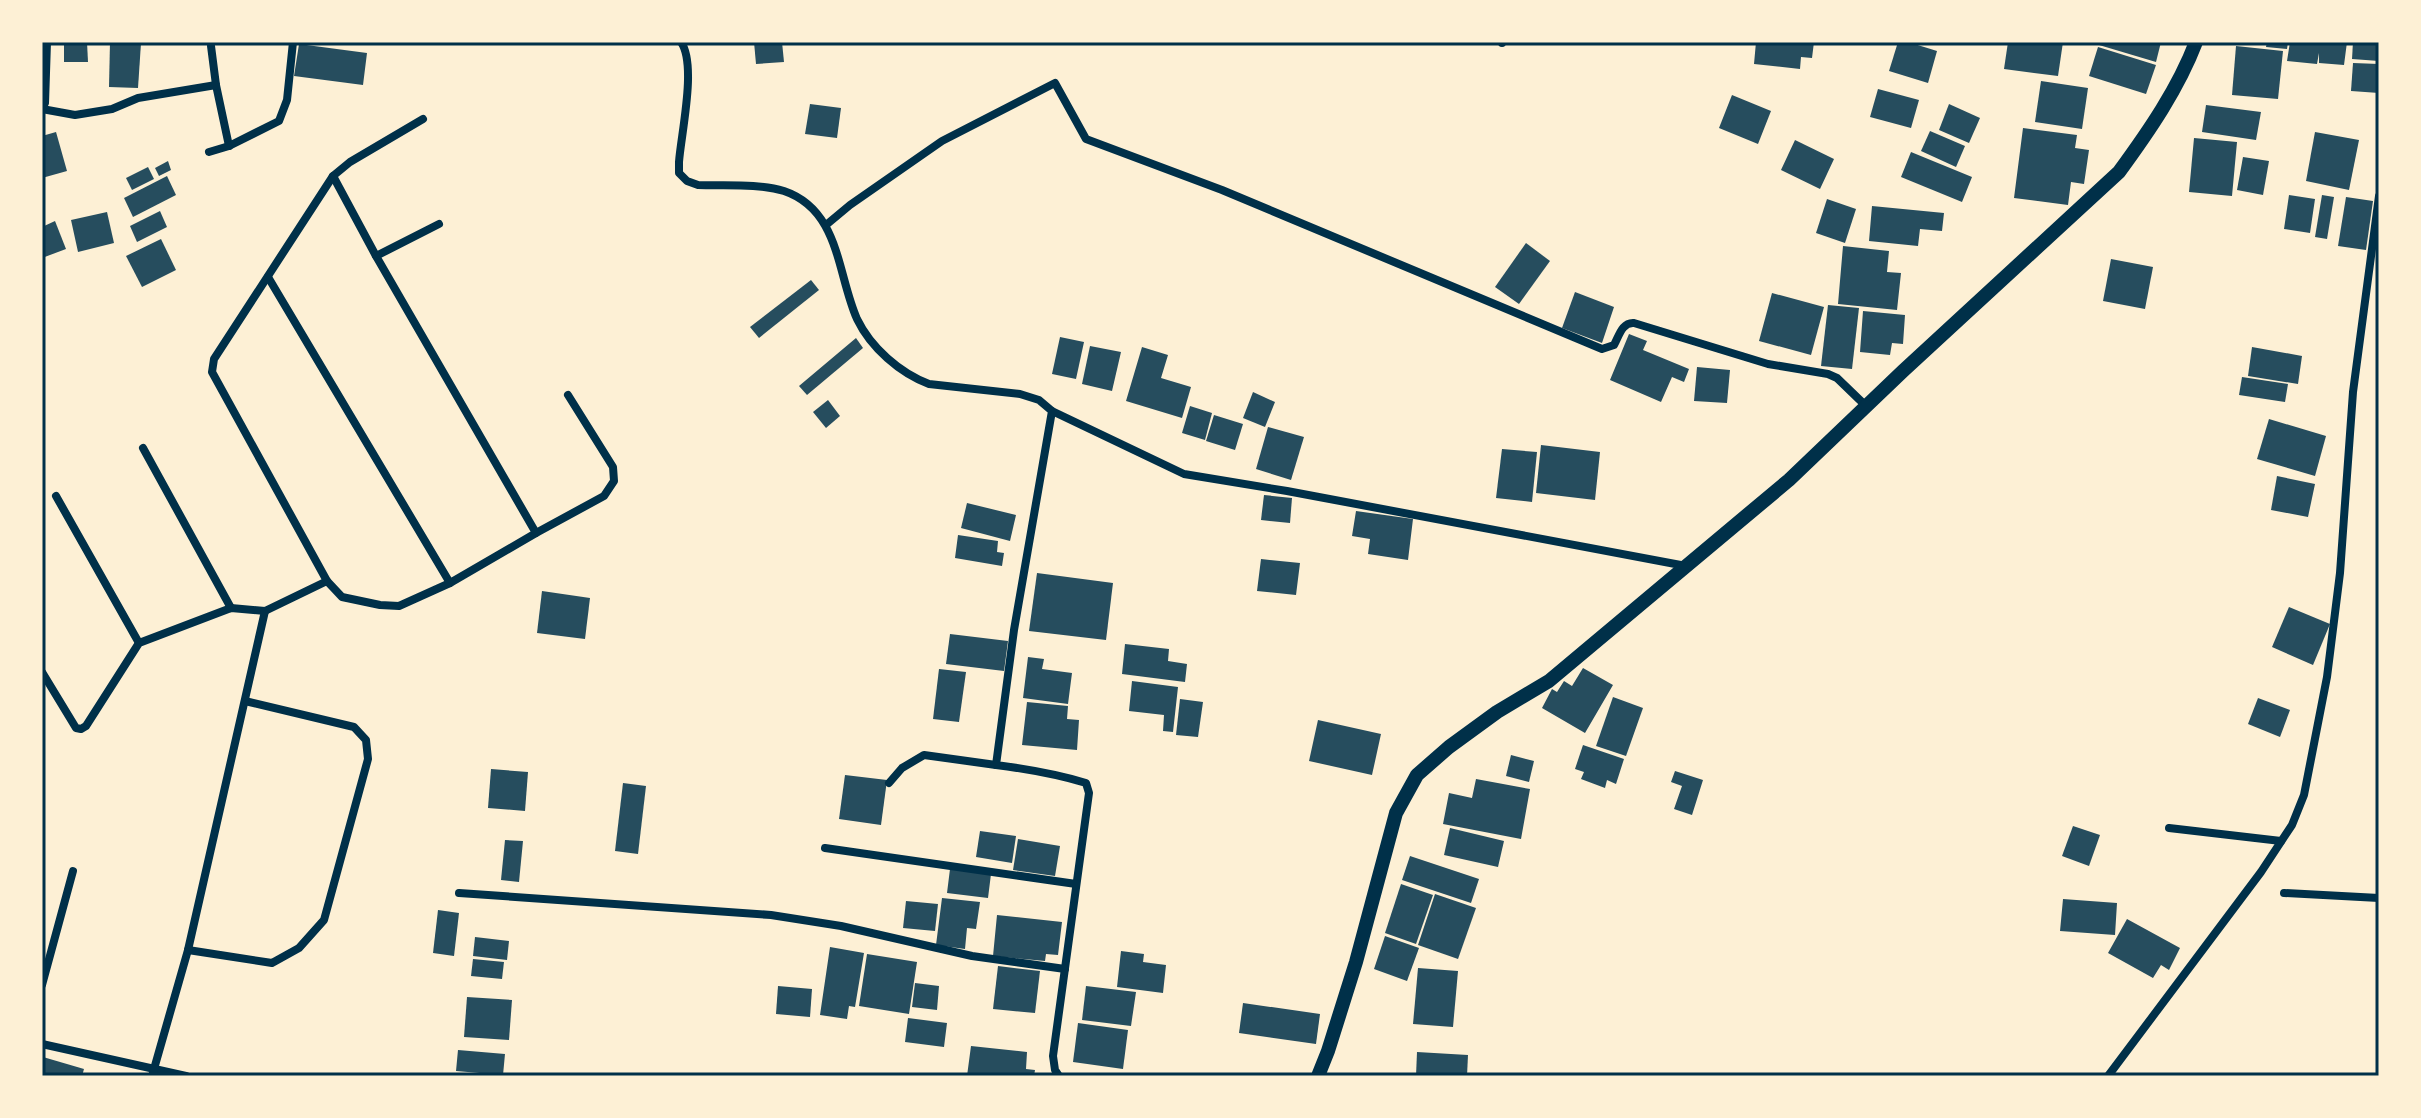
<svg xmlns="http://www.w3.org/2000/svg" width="2421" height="1118" font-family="Barlow,sans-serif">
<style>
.building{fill:#264d5e}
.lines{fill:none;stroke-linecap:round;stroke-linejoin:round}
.minor{stroke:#003049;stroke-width:8}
.tertiary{stroke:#003049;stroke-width:14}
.neatline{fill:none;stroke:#003049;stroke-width:3}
</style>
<rect width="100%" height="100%" fill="#fdf0d5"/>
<g class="building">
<polygon points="64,42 87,42 88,62 64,62"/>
<polygon points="110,42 141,43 138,88 109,87"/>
<polygon points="754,42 782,42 784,62 756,64"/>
<polygon points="1756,42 1814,42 1812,58 1801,57 1800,69 1754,64"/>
<polygon points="1898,42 1908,42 1937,51 1928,83 1889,71"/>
<polygon points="2008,42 2063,42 2058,76 2004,69"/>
<polygon points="2100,42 2161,42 2156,62 2099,45"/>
<polygon points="2267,42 2288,42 2287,49 2266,47"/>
<polygon points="2290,42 2347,42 2344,65 2319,63 2319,53 2317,64 2287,61"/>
<polygon points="2353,42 2379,42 2379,61 2352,59"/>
<polygon points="299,44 367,53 363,85 294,76"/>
<polygon points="2236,46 2283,51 2278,99 2232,95"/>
<polygon points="2098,47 2156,65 2146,94 2089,76"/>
<polygon points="2353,63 2379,64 2379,93 2351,91"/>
<polygon points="2041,81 2088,88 2082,129 2035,122"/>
<polygon points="1878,89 1919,100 1911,128 1870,117"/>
<polygon points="1732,95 1771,111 1758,144 1719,128"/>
<polygon points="810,104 841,108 837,138 805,134"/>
<polygon points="1949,104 1980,118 1969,143 1939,130"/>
<polygon points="2206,105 2261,112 2256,140 2202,132"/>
<polygon points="2023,128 2077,135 2075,148 2089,150 2084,184 2071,182 2068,205 2014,198"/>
<polygon points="1930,131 1965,146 1956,167 1921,151"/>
<polygon points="56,132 67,171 42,178 42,136"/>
<polygon points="2315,132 2359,140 2349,190 2306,181"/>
<polygon points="2194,138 2237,142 2232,196 2189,192"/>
<polygon points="1795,140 1834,159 1820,189 1781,170"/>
<polygon points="1911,152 1972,177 1962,202 1901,177"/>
<polygon points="2243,157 2269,161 2263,195 2237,190"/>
<polygon points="168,161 171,170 159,176 155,168"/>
<polygon points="148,167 154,179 132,190 126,178"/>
<polygon points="167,176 176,195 133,217 124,198"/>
<polygon points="2289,195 2315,199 2310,233 2284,229"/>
<polygon points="2322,195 2334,197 2327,239 2315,237"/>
<polygon points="2346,197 2373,201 2366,250 2338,246"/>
<polygon points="1827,199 1856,209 1845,243 1816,233"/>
<polygon points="1872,206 1944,213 1942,231 1920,229 1918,246 1869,241"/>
<polygon points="160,211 167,227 137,242 130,226"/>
<polygon points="107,212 114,243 78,252 71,220"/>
<polygon points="55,221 66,249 42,258 42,227"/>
<polygon points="161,239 176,270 142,287 126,256"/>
<polygon points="1526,243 1550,261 1519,304 1495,287"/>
<polygon points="1843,246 1889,251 1887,272 1901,273 1897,310 1838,304"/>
<polygon points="2111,259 2153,267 2145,309 2103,301"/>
<polygon points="811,280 819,290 759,338 750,327"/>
<polygon points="1575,292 1614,307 1602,343 1562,328"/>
<polygon points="1772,293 1824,307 1811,355 1759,341"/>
<polygon points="1828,305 1859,308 1852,369 1821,366"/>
<polygon points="1863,311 1905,315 1903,344 1892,343 1890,355 1860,352"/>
<polygon points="1629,334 1647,341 1643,350 1689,369 1684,382 1672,377 1661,402 1610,380"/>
<polygon points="1060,337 1084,342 1076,379 1052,374"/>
<polygon points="856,338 863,348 807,395 799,386"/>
<polygon points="1090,346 1121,352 1112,391 1082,384"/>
<polygon points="1142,347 1168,355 1161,378 1191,387 1182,418 1126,401"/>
<polygon points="2252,347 2302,356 2298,384 2248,376"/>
<polygon points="1697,367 1730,370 1727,403 1694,401"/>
<polygon points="2242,377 2288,384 2285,402 2239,395"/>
<polygon points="1253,392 1275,402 1265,427 1243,418"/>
<polygon points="828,400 840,416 826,428 813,412"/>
<polygon points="1190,406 1212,413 1205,440 1182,433"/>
<polygon points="1214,415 1243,424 1235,450 1206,441"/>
<polygon points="2269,419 2326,436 2315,476 2257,459"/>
<polygon points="1268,427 1304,437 1291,480 1256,469"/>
<polygon points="1541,445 1600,452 1595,500 1536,493"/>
<polygon points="1502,449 1537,452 1532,502 1496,498"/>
<polygon points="2277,476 2315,484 2308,517 2271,510"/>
<polygon points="1264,495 1292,498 1290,523 1261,520"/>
<polygon points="967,503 1016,515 1010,541 961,528"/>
<polygon points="1356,511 1413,519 1408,560 1368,554 1370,539 1352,536"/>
<polygon points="958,535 998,541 997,552 1004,553 1002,566 955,558"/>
<polygon points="1261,559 1300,563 1296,595 1257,591"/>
<polygon points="1037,573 1113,583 1106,640 1029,631"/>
<polygon points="542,591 590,598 585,639 537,633"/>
<polygon points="2289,607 2330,624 2313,665 2272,647"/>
<polygon points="950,634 1008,641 1004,671 946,664"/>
<polygon points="1125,644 1169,649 1168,661 1187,664 1185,682 1122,674"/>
<polygon points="1028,657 1044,659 1042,669 1072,673 1068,704 1023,698"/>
<polygon points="1583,668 1613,685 1585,733 1542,708 1552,689 1557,692 1564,681 1572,686"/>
<polygon points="939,669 966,672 959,722 933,719"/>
<polygon points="1132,681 1178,687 1173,732 1163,731 1164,715 1129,711"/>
<polygon points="1613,697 1643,708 1626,756 1596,746"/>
<polygon points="2258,698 2290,710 2280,737 2248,724"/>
<polygon points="1180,699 1203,702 1198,737 1176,735"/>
<polygon points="1027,702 1068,706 1067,719 1079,720 1077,750 1022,745"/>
<polygon points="1318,720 1381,734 1372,775 1309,761"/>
<polygon points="1583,745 1624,759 1616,784 1607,780 1605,788 1581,779 1584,772 1575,769"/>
<polygon points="1511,755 1534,761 1529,782 1506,776"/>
<polygon points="491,769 528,772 525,811 488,808"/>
<polygon points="1675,771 1703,780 1692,815 1674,809 1682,786 1671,782"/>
<polygon points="845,775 887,780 881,825 839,819"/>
<polygon points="1476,779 1530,789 1521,839 1443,824 1449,793 1472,798"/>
<polygon points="623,783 646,786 638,854 615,851"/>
<polygon points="2073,826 2100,835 2089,866 2062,856"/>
<polygon points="1450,828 1504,841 1498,867 1444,855"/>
<polygon points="980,831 1016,836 1012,863 976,857"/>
<polygon points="1018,839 1060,846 1055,876 1013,870"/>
<polygon points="505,840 523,841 519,882 501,880"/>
<polygon points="1410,856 1479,879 1471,903 1402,880"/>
<polygon points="950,869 991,874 988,898 947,893"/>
<polygon points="1401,884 1433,895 1416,944 1385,933"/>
<polygon points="1435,894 1476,908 1458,959 1418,945"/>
<polygon points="942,898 980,902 976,929 967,928 965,949 936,945"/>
<polygon points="2063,899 2117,903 2115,935 2060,931"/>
<polygon points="906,901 938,904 935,931 903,928"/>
<polygon points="438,910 459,913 454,956 433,953"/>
<polygon points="997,915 1062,922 1058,955 1046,954 1045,961 993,956"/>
<polygon points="2127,919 2180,948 2169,970 2161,965 2153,978 2108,953"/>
<polygon points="1385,936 1419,948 1407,981 1374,969"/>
<polygon points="475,937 509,941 507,960 473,956"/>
<polygon points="830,947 864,953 855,1007 849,1006 847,1019 820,1015"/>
<polygon points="1121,951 1144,954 1143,962 1166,965 1163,993 1117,987"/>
<polygon points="867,954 917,962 909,1014 859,1006"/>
<polygon points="473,959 504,962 502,979 471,976"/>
<polygon points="998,966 1040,971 1035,1013 993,1009"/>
<polygon points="1418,968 1458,971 1453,1027 1413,1024"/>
<polygon points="915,983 939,986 937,1010 912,1007"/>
<polygon points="778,986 812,989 810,1017 776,1014"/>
<polygon points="1086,986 1136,992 1131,1026 1082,1020"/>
<polygon points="467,997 512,1000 509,1040 464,1037"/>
<polygon points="1243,1003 1320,1014 1316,1044 1239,1033"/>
<polygon points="908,1018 947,1023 944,1047 905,1042"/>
<polygon points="1078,1023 1128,1030 1123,1069 1073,1062"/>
<polygon points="971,1046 1027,1052 1026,1069 1035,1070 1034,1076 967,1076"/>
<polygon points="458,1050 505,1054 503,1075 456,1071"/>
<polygon points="1417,1052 1468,1055 1467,1076 1416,1076"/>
<polygon points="43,1057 84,1069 82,1076 42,1076"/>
</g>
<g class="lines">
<g class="minor">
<path d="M681,42C697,65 681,134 679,162V173L687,181L698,185C725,186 758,183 784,191C840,210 837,274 857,319C871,348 900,373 929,384L1020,394L1039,400L1052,411L1014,630L996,765C1027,769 1056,774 1086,783L1089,793L1053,1056L1055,1070L1059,1076"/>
<polyline points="1502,43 1502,42"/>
<polyline points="211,46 216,85 229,146"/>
<polyline points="42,109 75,115 112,109 138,98 216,85"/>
<polyline points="42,109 45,103 47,42"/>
<polyline points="209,152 229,146 279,121 287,100 293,42"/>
<path d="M826,225L850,205L942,141L1055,83L1086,139L1222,190L1602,349L1614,345C1619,336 1622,322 1634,323L1768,364L1828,374L1837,378L1866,406"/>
<polyline points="376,256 439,224"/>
<polyline points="268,277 450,583"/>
<polyline points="1052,411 1184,474 1287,491 1686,566"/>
<polyline points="143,448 231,608"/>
<polyline points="56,496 139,643"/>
<polyline points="536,533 604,496 614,481 613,467 568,395"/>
<polyline points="327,581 212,372 214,359 333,176 350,162 423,119"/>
<polyline points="42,672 76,728 81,729 86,726 139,643 231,608 265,611 327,581 342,597 380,605 399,606 450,583 536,533 376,256 333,176"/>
<polyline points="889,783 902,768 924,755 996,765"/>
<polyline points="2169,828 2281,841"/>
<polyline points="825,848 1076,884"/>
<polyline points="459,893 771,915 841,926 972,956 1065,969"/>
<polyline points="2284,893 2379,898"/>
<polyline points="188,950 272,963 299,948 324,920 368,759 366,740 354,727 245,701"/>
<polyline points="42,985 73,871"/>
<polyline points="42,1044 186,1076"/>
<polyline points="152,1076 188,950 265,611"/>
<polyline points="2108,1076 2261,872 2292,825 2304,795 2327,677 2340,573 2353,392 2379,196"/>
</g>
<path class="tertiary" d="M1318,1076L1328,1051L1356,962L1396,813L1417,775L1449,747L1497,712L1549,681L1789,480L1903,371L2119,172C2149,131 2178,89 2196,42"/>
</g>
<rect width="2421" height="1118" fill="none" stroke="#fdf0d5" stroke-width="88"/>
<rect x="44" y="44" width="2333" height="1030" class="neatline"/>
</svg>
